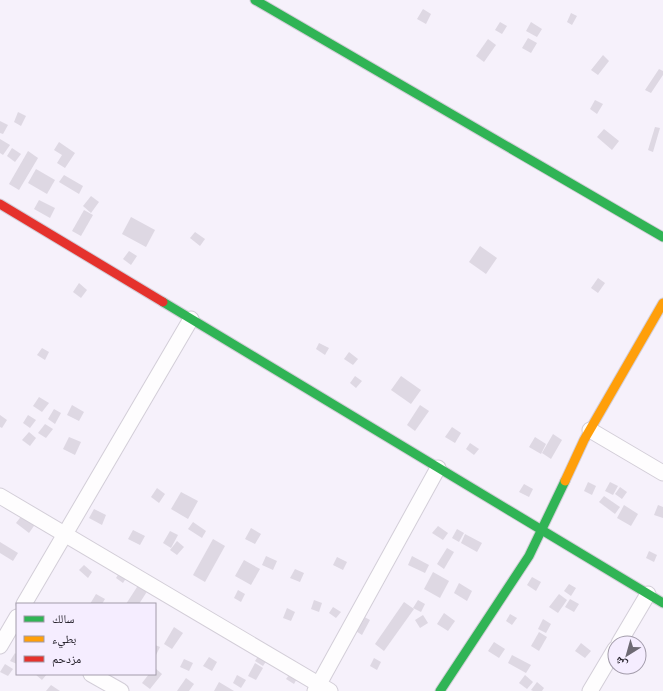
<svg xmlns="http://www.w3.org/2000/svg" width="663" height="691" font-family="Poppins,'Noto Naskh Arabic',sans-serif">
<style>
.building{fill:#ded8e3}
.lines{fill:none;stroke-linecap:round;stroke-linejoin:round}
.street-casing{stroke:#d3ced8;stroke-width:17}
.fast-casing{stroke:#d3ced8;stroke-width:11}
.slow-casing{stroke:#d3ced8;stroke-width:11}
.jam-casing{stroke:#d3ced8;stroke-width:11}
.street{stroke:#fefdfe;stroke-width:15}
.fast{stroke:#30b455;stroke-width:9}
.slow{stroke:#ff9f0a;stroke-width:9}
.jam{stroke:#e5322d;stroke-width:9}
</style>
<rect width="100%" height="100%" fill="#f6f1fb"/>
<g class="building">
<polygon points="423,9 431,14 426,24 417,19"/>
<polygon points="571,13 577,16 572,25 567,22"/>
<polygon points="500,22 507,26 502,34 495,30"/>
<polygon points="531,22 542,29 537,37 526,31"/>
<polygon points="528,38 537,43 531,53 522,48"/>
<polygon points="488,39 496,45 484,62 476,56"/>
<polygon points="603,55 609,61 598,75 591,70"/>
<polygon points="659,69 663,71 663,75 651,93 645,90"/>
<polygon points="595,100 603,104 597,114 590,109"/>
<polygon points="18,112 26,116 21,126 14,122"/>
<polygon points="0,121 8,125 3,134 0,133"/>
<polygon points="655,127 660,128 653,152 648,150"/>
<polygon points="604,129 619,141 612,150 597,137"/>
<polygon points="0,139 10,145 3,155 0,153"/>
<polygon points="59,142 75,153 65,168 57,163 62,155 54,150"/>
<polygon points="12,148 21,154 15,162 7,156"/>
<polygon points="28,151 38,158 19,190 9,184"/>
<polygon points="36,169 55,180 47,194 28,183"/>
<polygon points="64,175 83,186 79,194 59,182"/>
<polygon points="91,196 99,202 91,213 83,206"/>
<polygon points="39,200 55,208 50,218 34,209"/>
<polygon points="84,210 93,215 81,236 72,231"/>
<polygon points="131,217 155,230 146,247 122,234"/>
<polygon points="195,232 205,239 200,246 190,238"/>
<polygon points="480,246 497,258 486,274 469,262"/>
<polygon points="129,251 137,256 131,265 123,259"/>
<polygon points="598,278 605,283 598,293 591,288"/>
<polygon points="79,283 87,290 81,298 73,292"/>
<polygon points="319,343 329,348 325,355 316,349"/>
<polygon points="42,348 49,352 45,360 37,355"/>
<polygon points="349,352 358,359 353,365 344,359"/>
<polygon points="355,376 362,381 356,388 350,383"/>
<polygon points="401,376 421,390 411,404 391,390"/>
<polygon points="39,397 49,403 42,412 33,406"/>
<polygon points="72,405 84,412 79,421 67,415"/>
<polygon points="420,405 429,411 415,431 407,425"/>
<polygon points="54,409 61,413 55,424 48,419"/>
<polygon points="0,415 7,420 2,428 0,427"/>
<polygon points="28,415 36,420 30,428 23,423"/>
<polygon points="45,424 53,429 46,438 38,433"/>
<polygon points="452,427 461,433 455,443 445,437"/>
<polygon points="29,432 36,438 30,446 22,440"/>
<polygon points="553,434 562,440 551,459 542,453"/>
<polygon points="69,437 81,442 75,455 63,449"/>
<polygon points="535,437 546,444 541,454 529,447"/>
<polygon points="470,443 479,449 474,455 466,449"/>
<polygon points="588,482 596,486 592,495 584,491"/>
<polygon points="610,482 618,486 613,495 605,491"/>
<polygon points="524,484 533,489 529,497 519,492"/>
<polygon points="620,487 627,492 622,499 615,494"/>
<polygon points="157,488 165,494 159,503 151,497"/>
<polygon points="181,492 198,501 188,519 171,509"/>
<polygon points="604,496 620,507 615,514 599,502"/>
<polygon points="624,505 638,514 631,526 617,518"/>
<polygon points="658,505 663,507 663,518 654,515"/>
<polygon points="94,509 106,515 102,525 89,518"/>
<polygon points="23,514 36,523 29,533 16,523"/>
<polygon points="193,522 206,531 202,538 188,529"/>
<polygon points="438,526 448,533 443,540 432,533"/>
<polygon points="251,528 261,534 255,544 245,539"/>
<polygon points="457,529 464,533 459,542 452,538"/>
<polygon points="133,530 145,536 140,545 128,539"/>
<polygon points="170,531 178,535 171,548 163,543"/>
<polygon points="465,534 482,543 477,552 461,543"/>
<polygon points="213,539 225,546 205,582 193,575"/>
<polygon points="177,541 184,547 177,555 170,550"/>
<polygon points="0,542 18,553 13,561 0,553"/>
<polygon points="447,548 454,552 444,569 437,564"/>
<polygon points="649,551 657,555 654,562 646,558"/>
<polygon points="266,556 277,561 273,570 262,565"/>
<polygon points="412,556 429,565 425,573 408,565"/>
<polygon points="337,557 347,562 343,570 333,565"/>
<polygon points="244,560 260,569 251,585 235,576"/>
<polygon points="84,565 92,572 88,578 79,570"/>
<polygon points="295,569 304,573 300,582 290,578"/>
<polygon points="121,570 128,575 123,583 116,578"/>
<polygon points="433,572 449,581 440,598 424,589"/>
<polygon points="532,577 541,582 536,591 527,585"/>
<polygon points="459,583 472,591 467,601 454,593"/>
<polygon points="139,584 148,590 139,604 126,604"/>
<polygon points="569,584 576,588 571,596 564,591"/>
<polygon points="238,590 245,594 241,602 234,598"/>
<polygon points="96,594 105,599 102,604 90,604"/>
<polygon points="559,594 567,600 558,613 549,607"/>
<polygon points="570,599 579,604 574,612 565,607"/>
<polygon points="314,600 322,603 319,612 311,609"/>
<polygon points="418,600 425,604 421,612 413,608"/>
<polygon points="404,602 414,609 384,651 375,644"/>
<polygon points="333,607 341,612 336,618 329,613"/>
<polygon points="287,608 295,612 291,621 283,618"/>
<polygon points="444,613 455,621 448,631 437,624"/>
<polygon points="359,614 370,620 362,635 351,628"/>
<polygon points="510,614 517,618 512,625 506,621"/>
<polygon points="423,615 428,623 420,628 415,620"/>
<polygon points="543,619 551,624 546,633 538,629"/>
<polygon points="174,627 183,633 172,649 164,644"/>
<polygon points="539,632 547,637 539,651 531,646"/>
<polygon points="494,642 505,649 499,658 488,651"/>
<polygon points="581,643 591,651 585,658 575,651"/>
<polygon points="155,645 160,647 155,657"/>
<polygon points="261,652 269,657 263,666 255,661"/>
<polygon points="15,653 17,655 17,664 10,661"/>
<polygon points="512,655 531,665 526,673 508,663"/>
<polygon points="209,657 217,662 212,671 203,666"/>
<polygon points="374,658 381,662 377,670 370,666"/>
<polygon points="184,659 193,663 189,671 180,667"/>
<polygon points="255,663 263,668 256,680 248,676"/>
<polygon points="5,664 13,669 8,676 0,672"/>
<polygon points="155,668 162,674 150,689 142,683 149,674 155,674"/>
<polygon points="292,671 299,675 294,684 286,679"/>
<polygon points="35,674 47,674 42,680"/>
<polygon points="237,675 246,680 241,688 233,683"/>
<polygon points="525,675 533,682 527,689 519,683"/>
<polygon points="186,678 194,684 189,691 177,691"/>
<polygon points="219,682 234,691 214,691"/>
<polygon points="537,682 544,688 542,691 533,691 531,690"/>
<polygon points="51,685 60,691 46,691"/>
</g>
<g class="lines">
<defs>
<g id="street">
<polyline points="590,430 663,473"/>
<polyline points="0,496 330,691"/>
<polyline points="24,604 191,319"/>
<polyline points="619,643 648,594"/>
<polyline points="0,646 17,617"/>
<polyline points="91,674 121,691"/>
<polyline points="315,691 438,468"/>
<polyline points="590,691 615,649"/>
</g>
<g id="fast">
<polyline points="255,0 663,237"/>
<polyline points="163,302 663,603"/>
<polyline points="440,691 529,556 565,481"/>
</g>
<polyline id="slow" points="565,481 584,440 663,303"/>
<polyline id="jam" points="0,204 163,302"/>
</defs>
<use href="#street" class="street-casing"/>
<use href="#fast" class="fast-casing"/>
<use href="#slow" class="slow-casing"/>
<use href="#jam" class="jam-casing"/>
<use href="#street" class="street"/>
<use href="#fast" class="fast"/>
<use href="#slow" class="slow"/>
<use href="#jam" class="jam"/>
</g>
<rect x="16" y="603" width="140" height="72" fill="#f5edff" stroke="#a29baa"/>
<rect x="24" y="616" width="20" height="6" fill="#30b455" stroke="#a29baa"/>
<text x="52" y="623" font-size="12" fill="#25212b">سالك</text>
<rect x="24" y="636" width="20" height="6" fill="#ff9f0a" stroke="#a29baa"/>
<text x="52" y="643" font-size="12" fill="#25212b">بطيء</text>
<rect x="24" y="656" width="20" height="6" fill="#e5322d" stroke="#a29baa"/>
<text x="52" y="663" font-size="12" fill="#25212b">مزدحم</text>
<g transform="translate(627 655) rotate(217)"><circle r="19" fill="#f5edff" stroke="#a29baa"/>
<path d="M0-3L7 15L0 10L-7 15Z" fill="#6e6a74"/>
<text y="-6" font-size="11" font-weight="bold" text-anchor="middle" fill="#25212b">ش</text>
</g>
</svg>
